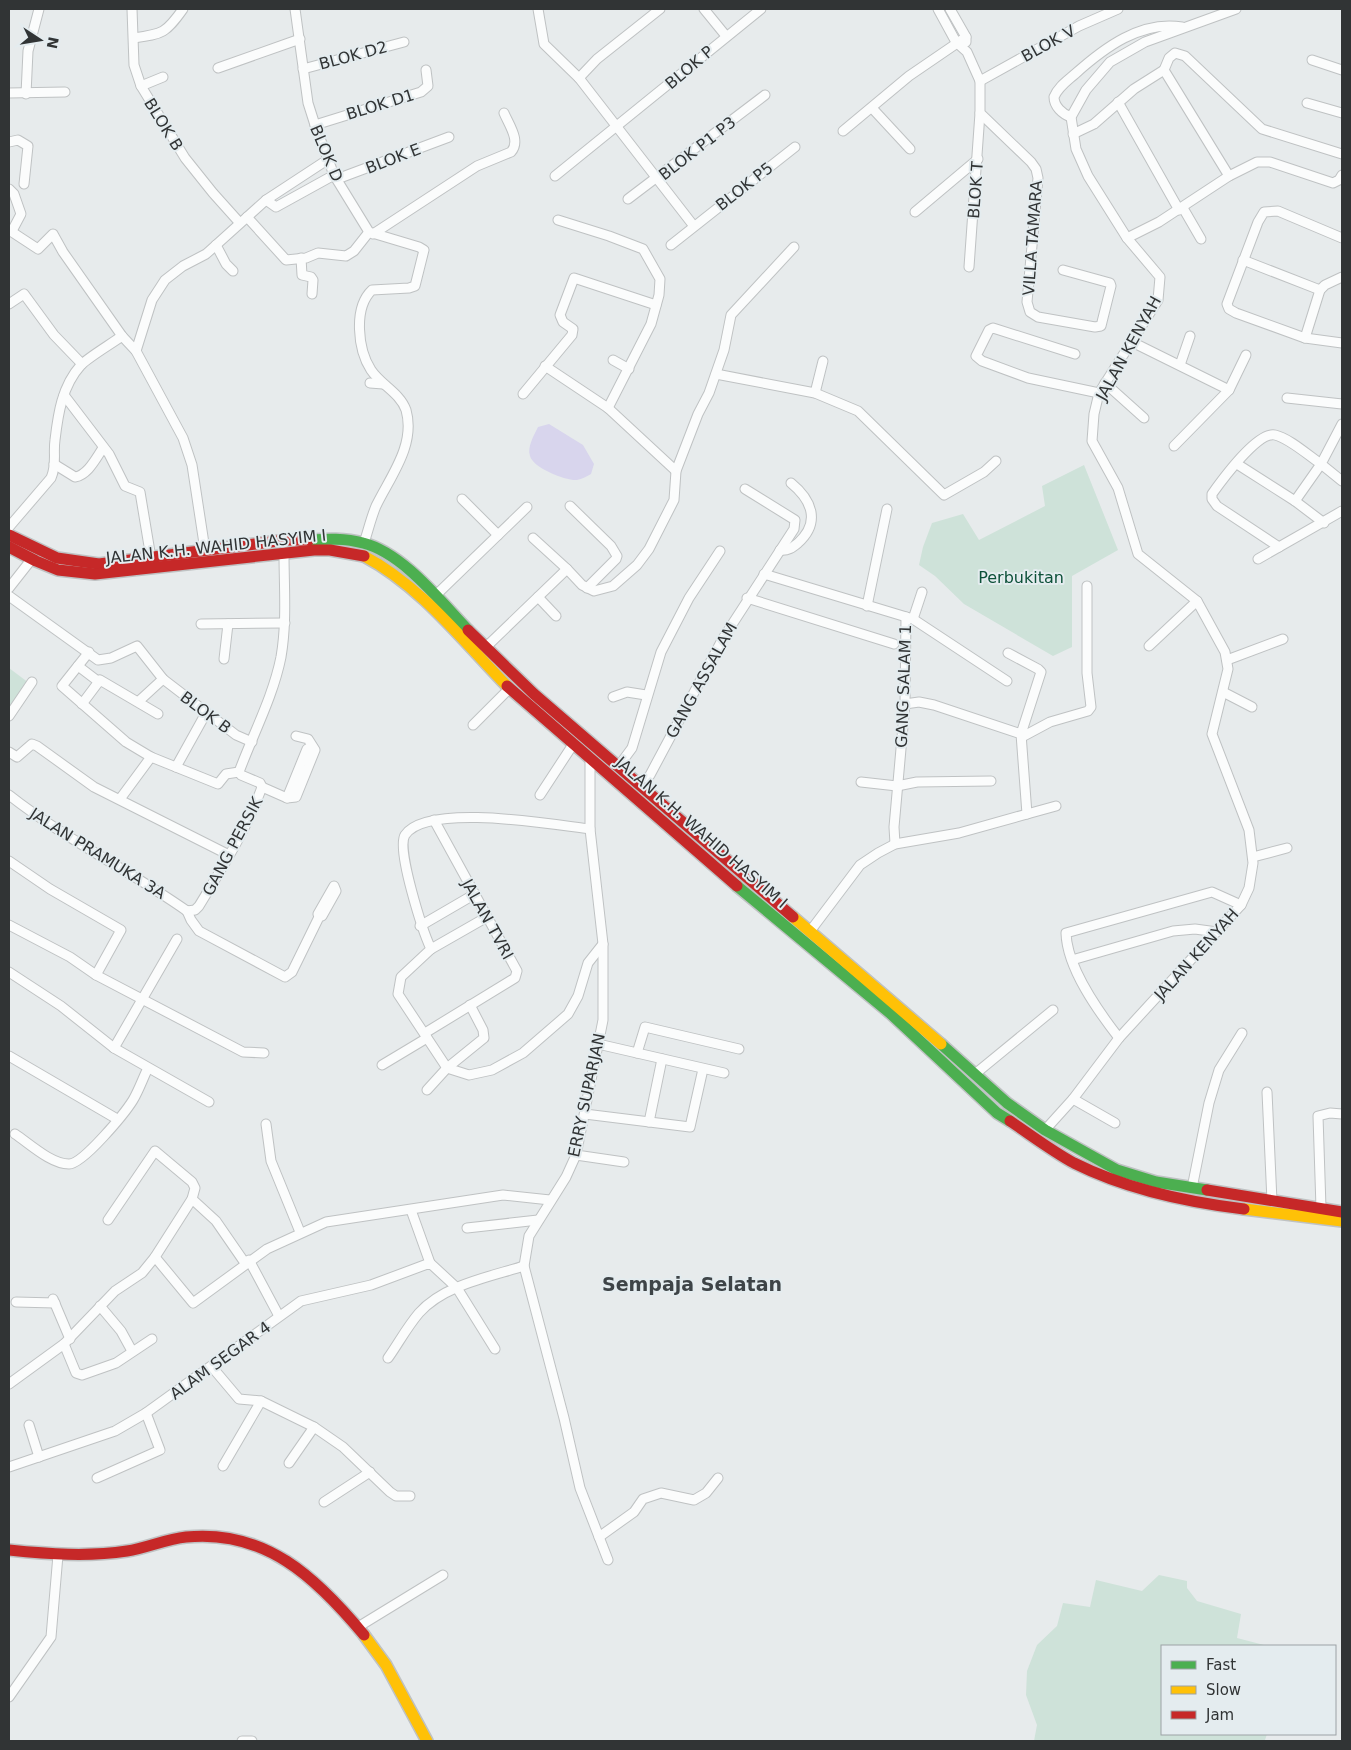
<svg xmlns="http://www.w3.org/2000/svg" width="1351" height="1750" font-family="'DejaVu Sans',sans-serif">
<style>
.green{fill:#cee2d9}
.water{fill:#d8d5ed}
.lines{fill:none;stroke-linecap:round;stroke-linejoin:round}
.street-casing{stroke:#bfc2c3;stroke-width:11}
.fast-casing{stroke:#bfc2c3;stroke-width:14}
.slow-casing{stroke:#bfc2c3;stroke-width:14}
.jam-casing{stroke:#bfc2c3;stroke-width:14}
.street{stroke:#fbfcfc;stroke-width:9}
.fast{stroke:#4caf50;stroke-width:11}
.slow{stroke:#ffc107;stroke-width:11}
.jam{stroke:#c62828;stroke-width:11}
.labels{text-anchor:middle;stroke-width:4;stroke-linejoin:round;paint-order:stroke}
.street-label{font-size:16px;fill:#313435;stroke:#e4ecef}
.park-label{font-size:16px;fill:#0d5139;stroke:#e4ecef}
.quarter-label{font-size:19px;font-weight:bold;fill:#3e4447;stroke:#e4ecef}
</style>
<rect width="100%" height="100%" fill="#e7ebec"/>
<g class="green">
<polygon points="1084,465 1118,550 1072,576 1072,647 1053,656 964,604 935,576 919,565 923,547 932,523 963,514 979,540 1045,506 1042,486"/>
<polygon points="9,668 29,683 9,711"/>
<polygon points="1159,1575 1187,1581 1187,1588 1197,1601 1241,1614 1237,1638 1264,1645 1162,1646 1162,1734 1267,1734 1265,1740 1034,1741 1037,1725 1026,1695 1027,1671 1037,1645 1057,1626 1063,1603 1090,1607 1096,1580 1142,1591"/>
</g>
<path class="water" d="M549,424L583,445L594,464L591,474C586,477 582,479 577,480C566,481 533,468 530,456C527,447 534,435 538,427Z"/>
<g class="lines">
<defs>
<g id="street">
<polyline points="132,9 134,65 141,86 185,158 213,193 239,222"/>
<path d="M295,9L308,103L315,125L334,175L369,232L419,247L424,250L415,286L409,288L372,290C353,308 358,350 371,370C381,385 400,393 406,410C416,445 390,477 376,506C371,518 368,531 364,543"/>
<polyline points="538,9 544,44 579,78"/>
<polyline points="660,9 597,59 579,78 693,225"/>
<polyline points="704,9 726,36"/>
<polyline points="938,9 956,42 967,52 980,81 980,113 1031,162 1036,169 1038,178 1027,302 1030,312 1038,317 1095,327 1101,326 1111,286 1110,283 1063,270"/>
<polyline points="950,9 966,37 966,42"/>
<path d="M134,38C163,34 166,33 183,9"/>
<polyline points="1312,60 1342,70"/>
<polyline points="218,68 300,39"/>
<polyline points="303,69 404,42"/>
<polyline points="1164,70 1169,58 1175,53 1185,56 1262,129 1342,154"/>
<polyline points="980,81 1079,26 1118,9"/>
<polyline points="141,86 163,77"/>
<polyline points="9,93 65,92"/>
<polyline points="26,94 28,51 39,9"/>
<polyline points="1118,102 1179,210"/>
<polyline points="1307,103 1342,113"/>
<polyline points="872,108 910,149"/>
<path d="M1071,117C1062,114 1054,106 1054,97C1058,87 1067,81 1075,74C1104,48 1141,20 1182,27"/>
<polyline points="315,125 421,92 428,86 426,70"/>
<polyline points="843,131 909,76 966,37"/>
<polyline points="1073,134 1094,124 1134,89 1164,70 1229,176"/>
<polyline points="9,142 18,140 28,146 24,184"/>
<polyline points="555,176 761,9"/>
<polyline points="337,179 449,137"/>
<polyline points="9,189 14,194 21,214 12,231"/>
<polyline points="628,199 765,95"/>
<polyline points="266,200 276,207 334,175"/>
<polyline points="1183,208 1201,239"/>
<polyline points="915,212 978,159"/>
<polyline points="247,217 286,260 306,258 318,253 346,256 354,251 369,232"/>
<polyline points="558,220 609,236 643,249 660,279 659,295 651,324 608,408"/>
<polyline points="9,230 38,249 53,234 63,252 122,336 136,351 183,438 192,465 205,550"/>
<path d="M373,234L477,166L511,152C521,141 509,125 504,113"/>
<polyline points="1127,238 1159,222 1229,176 1257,162 1270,162 1333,183 1339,180 1342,175"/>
<polyline points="1342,238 1278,211 1264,212 1258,222 1227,304 1229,309 1236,313 1305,338 1342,343"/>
<polyline points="216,245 226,264 233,271"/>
<polyline points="671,245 795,147"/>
<polyline points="301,258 302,275 311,277 313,280 312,294"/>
<polyline points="1243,260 1320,290"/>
<polyline points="969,267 980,113"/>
<polyline points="9,304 24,294 54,335 82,364"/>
<polyline points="1305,338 1320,290 1325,285 1342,277"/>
<polyline points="1130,341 1229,390"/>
<polyline points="136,351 152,300 165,280 183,266 206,254 266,200 327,160"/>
<polyline points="1075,354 993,328 989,330 976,356 982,361 1028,378 1099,393"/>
<polyline points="613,360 629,369"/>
<polyline points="1180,365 1190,336"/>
<polyline points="545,366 608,408 676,471"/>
<polyline points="716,374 815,393 858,411 944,495 984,472 996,461"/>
<polyline points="370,383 383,384"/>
<polyline points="1105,383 1144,418"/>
<polyline points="815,393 823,361"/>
<polyline points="523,394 572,335 573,329 563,322 560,315 574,278 656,305"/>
<polyline points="64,395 109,454 125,486 140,492 151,558"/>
<polyline points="1287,398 1342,404"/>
<polyline points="1342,424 1321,464 1342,481"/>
<polyline points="1174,446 1229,390 1246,355"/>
<path d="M54,464L75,477C88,475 96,458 103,448"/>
<polyline points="1237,464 1295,501 1324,523"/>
<polyline points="462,499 498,535"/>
<polyline points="570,506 611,546 617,556 616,559 587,588"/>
<path d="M9,527L51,478C57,465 53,453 55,440C58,414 62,386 81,365C89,357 111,344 122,336"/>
<polyline points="533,538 567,569"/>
<path d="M1279,547L1217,506L1212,499V494C1222,480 1258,431 1275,435C1289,438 1309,456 1321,464L1295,501"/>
<path d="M780,550C788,551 792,548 798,543C820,523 813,501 791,483"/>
<polyline points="1258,559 1342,511"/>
<polyline points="764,574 913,619 1007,681"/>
<polyline points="9,588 31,560"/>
<polyline points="9,596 98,660 111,658 137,646 163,679 236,735 252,742"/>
<polyline points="435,596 527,507"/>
<polyline points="538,597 556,616"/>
<polyline points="747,598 894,644"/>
<polyline points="867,606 887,509"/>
<polyline points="913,619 922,592"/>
<polyline points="201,624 285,623"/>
<polyline points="1149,646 1197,601"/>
<polyline points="485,648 567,569 582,585 594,591 613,586 637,565 649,549 674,500 676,471 698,414 709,393 724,350 731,315 794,247"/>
<polyline points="89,652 62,686 126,742 151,757 218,784 226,774 239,772"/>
<polyline points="1008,653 1038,669 1041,672 1021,734"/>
<polyline points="224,659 228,624"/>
<polyline points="1227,660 1283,639"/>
<polyline points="78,666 99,682"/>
<polyline points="1223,692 1252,707"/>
<polyline points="613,697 627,692 646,695"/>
<polyline points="139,701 163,679"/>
<polyline points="82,704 100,680 158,714"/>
<polyline points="9,716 32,682"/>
<polyline points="473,725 510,688"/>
<polyline points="1022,737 1050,722 1088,711 1091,707 1087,673 1087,586"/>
<polyline points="9,752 17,757 32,744 37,746 94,787 229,855"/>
<polyline points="590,757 590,829 603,944 603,1020 576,1155 566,1177 529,1236 524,1266 564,1418 580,1488 608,1560"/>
<polyline points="176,767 206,713"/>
<polyline points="618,767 632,748 661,652 689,598 720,551"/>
<polyline points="861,782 897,786 917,782 991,781"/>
<polyline points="640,786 650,775 722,640 794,529 795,520 745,489"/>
<polyline points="262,787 287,798 296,797 315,750 308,739 296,736"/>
<path d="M9,795C65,839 129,870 187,911"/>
<polyline points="540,795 574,743"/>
<polyline points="287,798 307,749 312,747"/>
<polyline points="120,799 151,757"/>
<polyline points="1027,814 1056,806"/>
<path d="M590,829C555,825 427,802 405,835C396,849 423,932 431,949L401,977L398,994L447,1068L469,1075L492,1070L523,1053L568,1014L578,996L588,963L603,944"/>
<polyline points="895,844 894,827 905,704 906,617"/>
<polyline points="1253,857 1287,848"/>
<polyline points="9,861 50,889 121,930 96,975"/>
<path d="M187,911L195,910L199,906C222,868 247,829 262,787L260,783L241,775L239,772C253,734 273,697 281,657C287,622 284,588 284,553"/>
<polyline points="187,911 191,920 199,931 285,977 292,972 319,917 322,916 336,891 334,886 318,914 319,917"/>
<polyline points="9,925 70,957 96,975 243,1052 264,1053"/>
<polyline points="420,926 475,894"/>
<polyline points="811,930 860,865 878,853 895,844 959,833 1027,814 1021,734 934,705 919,702 905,704"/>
<polyline points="431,949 487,917"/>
<polyline points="1072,960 1173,931 1195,929 1217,932"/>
<polyline points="9,972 61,1006 114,1048 209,1102"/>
<polyline points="425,1033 515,978 517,971 434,820"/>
<path d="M1119,1038C1098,1011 1067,968 1066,933L1212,892L1241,905"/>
<polyline points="598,1044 724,1073"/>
<polyline points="114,1048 177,939"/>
<polyline points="637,1053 645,1027 739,1049"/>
<polyline points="9,1056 117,1119"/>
<polyline points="382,1065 427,1038"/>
<polyline points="975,1074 1053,1010"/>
<polyline points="427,1090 447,1068 484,1038 483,1030 470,1005"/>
<polyline points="1267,1092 1272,1201"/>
<polyline points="1073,1099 1115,1123"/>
<polyline points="585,1114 690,1127 703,1069"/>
<polyline points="649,1122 662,1059"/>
<polyline points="266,1124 271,1161 300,1232"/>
<polyline points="1045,1130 1073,1099 1119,1038 1241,905 1249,888 1253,863 1249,830 1212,734 1228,669 1225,652 1197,601 1138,554 1118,488 1092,441 1094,414 1099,393 1158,300 1160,277 1127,238 1088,176 1076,149 1071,117 1086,90 1110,62 1145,42 1236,9"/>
<path d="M15,1134C30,1144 51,1164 69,1164C83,1164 125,1113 133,1100C139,1090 143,1078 148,1068"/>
<polyline points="576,1155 624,1162"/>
<polyline points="1192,1188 1209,1103 1219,1070 1242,1033"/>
<polyline points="192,1199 216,1221 245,1263"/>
<polyline points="1321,1208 1318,1116 1330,1113 1342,1114"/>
<polyline points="411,1210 430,1263"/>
<polyline points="467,1228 538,1220"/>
<polyline points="155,1257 193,1303 267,1249 326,1222 503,1195 550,1200"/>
<polyline points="249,1260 279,1316"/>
<polyline points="53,1299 70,1339"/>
<polyline points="16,1302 55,1303"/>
<polyline points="100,1306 121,1331 132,1351"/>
<polyline points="64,1344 76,1373 82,1375 116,1363 152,1339"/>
<path d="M388,1358C398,1344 407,1327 419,1313C444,1285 489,1277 524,1266"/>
<polyline points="212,1367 239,1399 261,1401 314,1427 343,1447 390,1492 396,1496 410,1496"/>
<polyline points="9,1384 64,1344 115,1291 142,1273 155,1257 192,1199 195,1188 192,1182 155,1151 108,1220"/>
<polyline points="29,1425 39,1457"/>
<polyline points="289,1463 314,1427"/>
<polyline points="223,1466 261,1401"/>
<polyline points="9,1467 115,1431 146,1413 301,1301 371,1285 430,1263 457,1288 495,1349"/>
<polyline points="97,1478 160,1450 146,1413"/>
<polyline points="324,1502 370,1472"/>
<polyline points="599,1537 634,1512 643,1499 661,1493 694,1500 706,1493 718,1478"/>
<polyline points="358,1627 443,1575"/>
<polyline points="9,1697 51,1637 58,1555"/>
<polyline points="242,1741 252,1741"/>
</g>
<g id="fast">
<path d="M309,540C327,539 345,538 363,543C403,553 440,601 468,630"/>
<polyline points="737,886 890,1013 997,1113 1010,1121"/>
<polyline points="941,1044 1007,1103 1045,1130 1117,1170 1156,1182 1207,1190"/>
</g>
<g id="slow">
<path d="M364,556C421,586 463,641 507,686"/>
<polyline points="793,917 941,1044"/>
<polyline points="1244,1209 1342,1221"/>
<polyline points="364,1635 386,1665 427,1741"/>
</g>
<g id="jam">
<polyline points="9,535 57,558 99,564 286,540 309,540"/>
<polyline points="9,547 36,561 58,570 95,574 314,550 330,550 364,556"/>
<polyline points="468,630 534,694 793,917"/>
<polyline points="507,686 737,886"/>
<path d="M1010,1121C1031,1135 1052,1151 1074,1163C1126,1189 1186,1202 1244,1209"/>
<polyline points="1207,1190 1342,1212"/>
<path d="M9,1550C48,1554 88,1557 127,1551C147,1548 166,1539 186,1537C265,1529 316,1577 364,1635"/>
</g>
</defs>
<use href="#street" class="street-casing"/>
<use href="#fast" class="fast-casing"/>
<use href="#slow" class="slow-casing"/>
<use href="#jam" class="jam-casing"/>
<use href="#street" class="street"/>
<use href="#fast" class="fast"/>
<use href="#slow" class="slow"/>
<use href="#jam" class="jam"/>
</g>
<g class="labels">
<g class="street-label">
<text transform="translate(1048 43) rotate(-29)" y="6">BLOK V</text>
<text transform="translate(353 55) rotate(-15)" y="6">BLOK D2</text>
<text transform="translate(689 67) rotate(-40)" y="6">BLOK P</text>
<text transform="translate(380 104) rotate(-17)" y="6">BLOK D1</text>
<text transform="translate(164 124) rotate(58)" y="6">BLOK B</text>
<text transform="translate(697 148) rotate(-38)" y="6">BLOK P1 P3</text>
<text transform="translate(327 153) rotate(67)" y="6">BLOK D</text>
<text transform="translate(393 158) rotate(-21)" y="6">BLOK E</text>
<text transform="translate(744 186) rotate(-38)" y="6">BLOK P5</text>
<text transform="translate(975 190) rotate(-86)" y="6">BLOK T</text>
<text transform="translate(1032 238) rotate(-86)" y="6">VILLA TAMARA</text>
<text transform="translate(1128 348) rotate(-61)" y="6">JALAN KENYAH</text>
<text transform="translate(216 546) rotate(-6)" y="6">JALAN K.H. WAHID HASYIM I</text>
<text transform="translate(701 680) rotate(-61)" y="6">GANG ASSALAM</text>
<text transform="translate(903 686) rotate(-88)" y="6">GANG SALAM 1</text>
<text transform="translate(206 712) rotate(37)" y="6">BLOK B</text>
<text transform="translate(702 832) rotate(41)" y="6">JALAN K.H. WAHID HASYIM I</text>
<text transform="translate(232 846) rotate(-62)" y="6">GANG PERSIK</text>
<text transform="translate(98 853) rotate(32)" y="6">JALAN PRAMUKA 3A</text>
<text transform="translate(488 919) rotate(61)" y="6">JALAN TVRI</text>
<text transform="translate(1196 954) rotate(-48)" y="6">JALAN KENYAH</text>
<text transform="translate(586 1095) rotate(-78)" y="6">ERRY SUPARJAN</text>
<text transform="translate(220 1360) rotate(-36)" y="6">ALAM SEGAR 4</text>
</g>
<g class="park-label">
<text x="1021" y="583">Perbukitan</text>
</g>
<g class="quarter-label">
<text x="692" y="1291">Sempaja Selatan</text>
</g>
</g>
<rect width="1351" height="1750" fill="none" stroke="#313435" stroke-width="20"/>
<rect x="1161" y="1645" width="175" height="90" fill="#e4ecef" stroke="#9ca2a5"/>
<rect x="1171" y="1661" width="25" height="8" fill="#4caf50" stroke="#9ca2a5"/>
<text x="1206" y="1670" font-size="15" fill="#313435">Fast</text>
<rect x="1171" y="1686" width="25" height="8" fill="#ffc107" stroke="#9ca2a5"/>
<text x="1206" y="1695" font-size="15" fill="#313435">Slow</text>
<rect x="1171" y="1711" width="25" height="8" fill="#c62828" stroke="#9ca2a5"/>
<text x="1206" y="1720" font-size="15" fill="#313435">Jam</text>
<g transform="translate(40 40) rotate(102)" stroke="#e4ecef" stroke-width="4" paint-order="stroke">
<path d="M0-4L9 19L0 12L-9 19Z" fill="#313435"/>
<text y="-8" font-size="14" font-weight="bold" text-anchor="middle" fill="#313435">N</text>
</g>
</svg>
